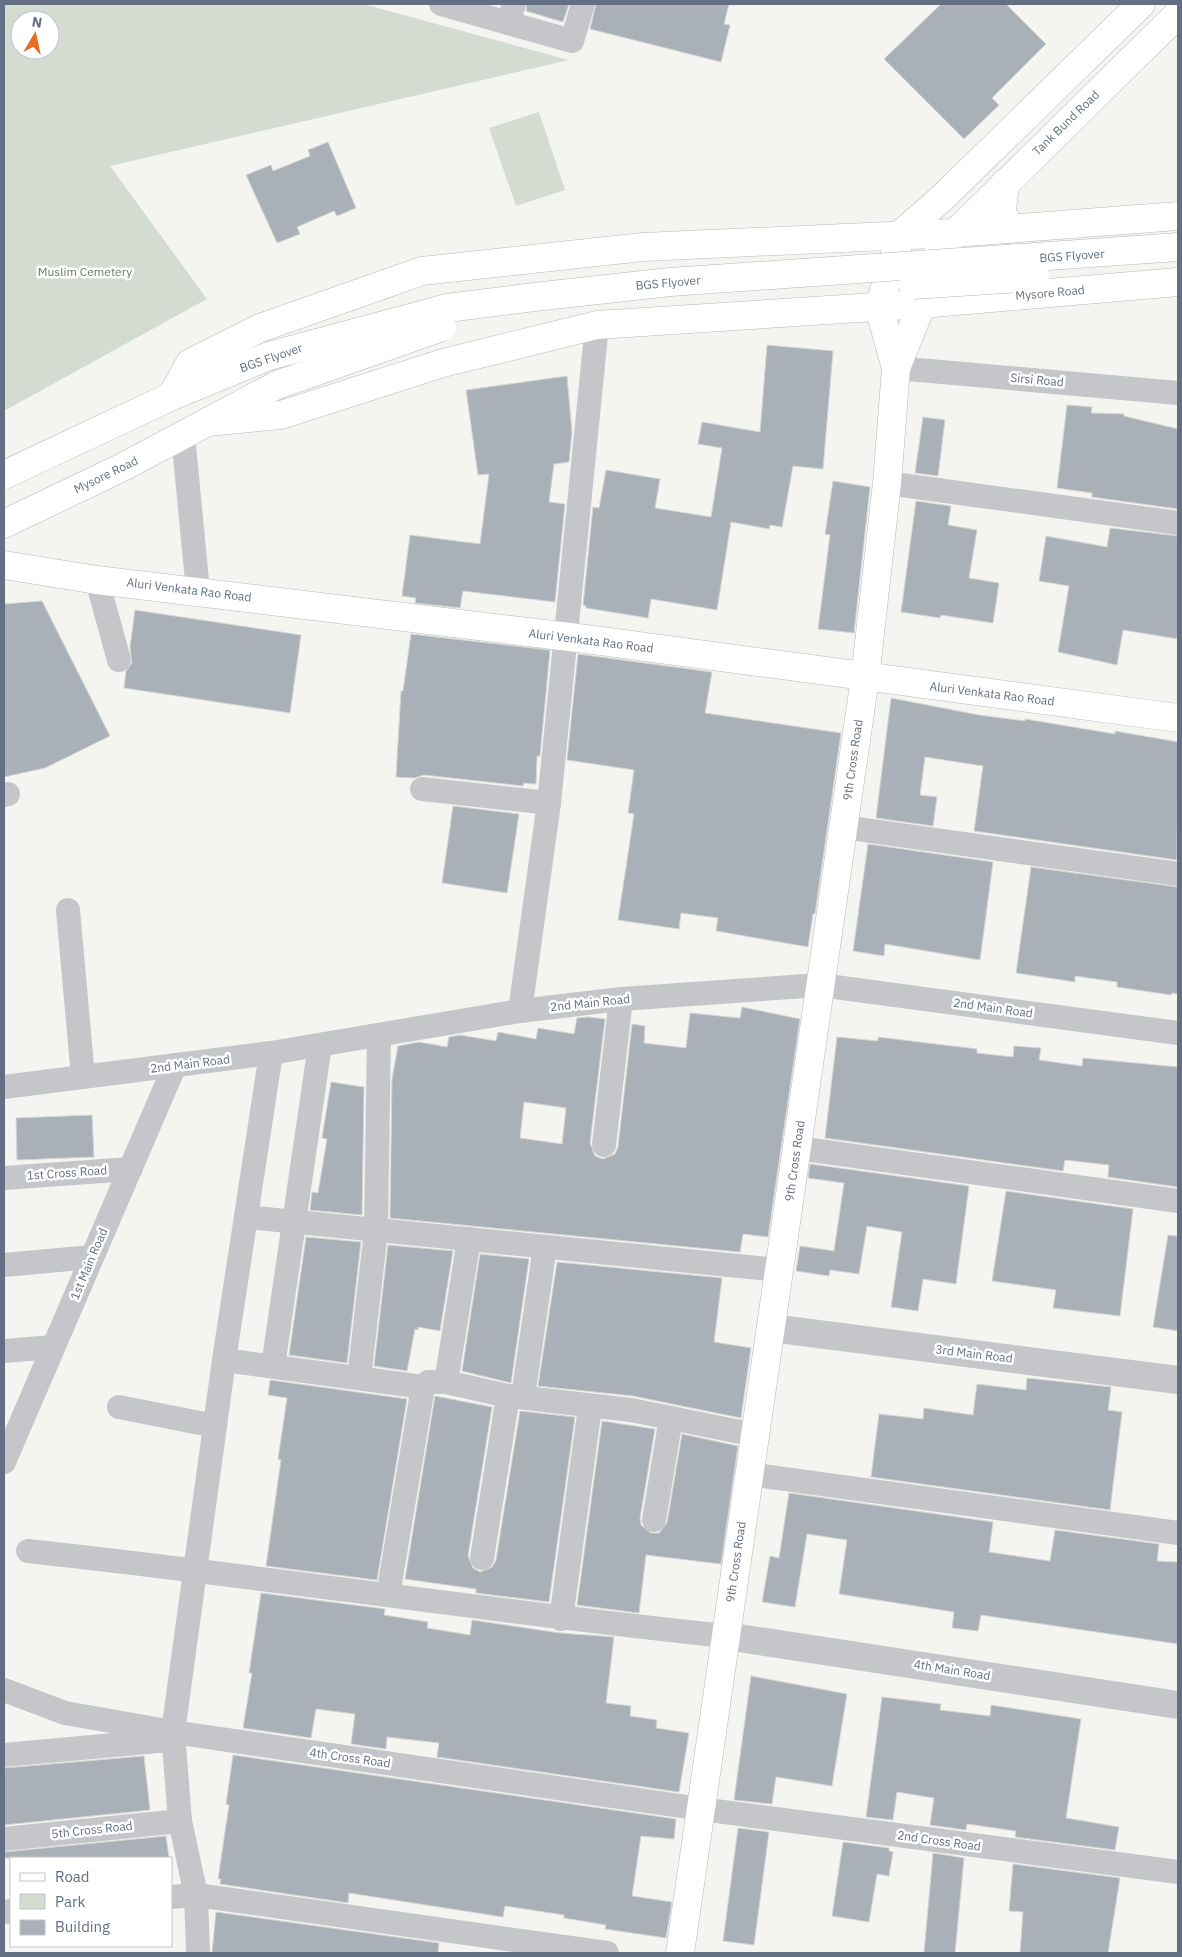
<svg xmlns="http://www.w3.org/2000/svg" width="1182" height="1957" font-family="'IBM Plex Sans',sans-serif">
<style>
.green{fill:#d4dbd1;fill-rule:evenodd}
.building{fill:#aab0b7;stroke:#d5d6d3;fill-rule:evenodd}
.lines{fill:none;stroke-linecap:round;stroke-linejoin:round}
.secondary-casing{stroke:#b6b9be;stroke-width:29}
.primary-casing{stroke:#b4b7bc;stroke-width:29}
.trunk-casing{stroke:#b4b6ba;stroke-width:29}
.minor{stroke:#c4c6ca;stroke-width:24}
.tertiary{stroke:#c4c6ca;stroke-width:28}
.secondary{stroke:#fff;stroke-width:28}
.primary{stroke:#fff;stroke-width:28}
.trunk{stroke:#fff;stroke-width:28}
.trunk-bridge-casing{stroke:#b4b6ba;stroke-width:29;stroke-linecap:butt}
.trunk-bridge{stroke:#fff;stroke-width:28}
.labels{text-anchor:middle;stroke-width:5;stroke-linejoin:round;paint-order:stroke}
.street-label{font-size:12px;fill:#636f82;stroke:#fff}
.park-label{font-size:12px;fill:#637962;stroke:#fff}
</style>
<rect width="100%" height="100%" fill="#f4f5f0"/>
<g class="green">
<path d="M4,4H363L569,60L110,166L207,299L4,411ZM20,20H50V50H20Z"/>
<polygon points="539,112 565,190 516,206 489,128"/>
</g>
<g class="building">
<polygon points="527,4 569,4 563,22 526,11"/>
<polygon points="596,4 729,4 724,24 730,25 721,62 590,29"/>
<polygon points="941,4 1006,4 1046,44 992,98 999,105 964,139 884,59"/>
<polygon points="328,142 356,208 337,216 334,211 297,227 300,234 277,243 246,175 271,165 273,171 310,156 308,150"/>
<polygon points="767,345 833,351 823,469 793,466 782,527 770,525 769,529 731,522 717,610 651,599 648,618 586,608 586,606 583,605 593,507 599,508 606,470 660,479 655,508 711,517 722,448 698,444 702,422 760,432"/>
<polygon points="567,376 572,432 569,462 554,464 549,502 565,504 555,602 463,591 460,608 415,603 416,598 402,596 410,535 480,544 489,474 478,475 466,390"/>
<polygon points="1067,405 1092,407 1091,413 1124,414 1124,416 1178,429 1178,509 1092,497 1092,493 1057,488"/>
<polygon points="923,417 945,420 938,476 915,473"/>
<polygon points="833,481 870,487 854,633 818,629 830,535 825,534"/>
<polygon points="916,501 951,506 948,525 977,530 969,578 999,583 993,623 941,615 940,618 901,612"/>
<polygon points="1110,528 1178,536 1178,639 1123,630 1117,665 1058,652 1069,586 1039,581 1046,536 1107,547"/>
<polygon points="42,601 110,736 45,768 4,777 4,604"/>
<polygon points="135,610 301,635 290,713 124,688 126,671 132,663 130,647"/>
<polygon points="411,634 550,650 540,756 537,756 536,784 524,783 523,786 424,775 414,778 396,777 401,691 403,691"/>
<polygon points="578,654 712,672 705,713 841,733 815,914 813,914 808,947 716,931 718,918 681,913 679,929 618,920 634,814 628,813 634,770 567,760"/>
<polygon points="891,698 979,715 1025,721 1025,719 1115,734 1115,731 1178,742 1177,860 974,831 983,766 925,757 920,795 937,797 933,826 876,818"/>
<polygon points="453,806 519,814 507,893 442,883"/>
<polygon points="868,844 993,862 980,960 885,944 884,956 853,951"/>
<polygon points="1031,867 1178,887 1178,994 1172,993 1171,995 1117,987 1117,982 1075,976 1075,982 1016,973"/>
<path d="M742,1007L800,1019L768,1237L743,1234L740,1252L390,1218L392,1079L398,1046L419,1042L447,1047L449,1037L460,1035L496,1041L498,1032L536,1039L538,1028L574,1034L577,1018L589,1017L605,1019L590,1143L595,1156L603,1159L615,1154L618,1147L632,1024L645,1026L644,1043L686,1048L690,1013L740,1018ZM524,1102L566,1108L562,1144L520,1138Z"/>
<polygon points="837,1037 878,1041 878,1037 977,1049 977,1053 1013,1057 1014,1046 1041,1048 1039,1060 1082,1066 1083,1058 1178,1067 1178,1187 1108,1177 1109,1165 1065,1160 1063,1171 825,1138"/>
<polygon points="331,1082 364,1087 362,1215 310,1210 312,1192 318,1193 327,1139 322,1138"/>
<polygon points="92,1115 94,1157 17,1160 16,1118"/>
<polygon points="810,1164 969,1186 956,1284 923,1279 918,1311 891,1307 902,1232 867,1226 859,1274 830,1270 829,1276 796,1271 800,1246 834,1251 844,1183 808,1178"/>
<polygon points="1006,1191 1133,1209 1120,1316 1053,1308 1056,1290 992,1281"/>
<polygon points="1168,1235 1178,1236 1178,1331 1153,1327"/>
<polygon points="306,1237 361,1242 347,1363 289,1355"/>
<polygon points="388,1245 453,1251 440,1331 418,1327 418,1330 415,1329 407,1371 374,1366"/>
<polygon points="480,1254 529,1259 511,1383 462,1371"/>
<polygon points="557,1262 722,1278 714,1342 751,1348 741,1418 633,1396 538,1386"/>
<polygon points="1027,1378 1111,1387 1108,1410 1122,1412 1110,1510 871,1477 879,1414 923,1419 924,1408 973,1415 977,1384 1026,1390"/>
<polygon points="270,1380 407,1399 377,1580 266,1566 281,1460 278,1459 287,1398 268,1395"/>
<polygon points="435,1396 492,1407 468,1556 473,1568 480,1572 492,1567 496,1560 520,1411 575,1417 549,1602 476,1593 476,1589 405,1579"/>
<polygon points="602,1421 655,1429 640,1518 641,1525 651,1533 659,1533 667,1523 682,1434 738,1446 721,1564 646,1555 639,1613 577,1605"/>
<polygon points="789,1493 993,1522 989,1552 1050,1561 1055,1530 1159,1544 1157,1561 1178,1562 1178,1644 981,1615 978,1631 952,1628 954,1612 839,1594 847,1540 807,1534 795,1607 762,1602 770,1556 779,1558"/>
<polygon points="261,1593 385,1609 384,1615 428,1622 427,1628 470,1635 472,1620 560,1633 614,1637 606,1703 631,1706 630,1716 657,1720 656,1728 689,1733 679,1792 437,1757 439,1743 387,1737 386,1749 351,1744 355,1714 316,1709 311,1738 243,1728 252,1673 249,1673"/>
<polygon points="751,1676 847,1694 832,1786 776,1777 772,1804 734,1800"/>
<polygon points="882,1697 941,1704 940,1710 990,1716 991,1705 1081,1719 1066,1818 1119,1827 1115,1850 1015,1837 1016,1831 967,1824 966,1830 930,1825 934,1798 897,1792 893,1820 866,1817"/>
<polygon points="233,1755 676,1819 674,1839 641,1836 632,1896 672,1902 666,1938 605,1929 606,1925 564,1918 564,1915 505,1906 503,1917 349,1893 348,1903 220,1884 221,1879 218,1879 229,1805 226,1804"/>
<polygon points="144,1756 150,1810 4,1825 4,1768"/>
<polygon points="738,1828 769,1832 754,1945 723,1941"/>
<polygon points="166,1836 169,1858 4,1858 4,1852"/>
<polygon points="843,1842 889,1848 889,1851 893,1852 889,1876 877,1874 869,1922 832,1916"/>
<polygon points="933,1853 964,1858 955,1953 924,1953"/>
<polygon points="1013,1864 1120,1878 1108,1953 1020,1953 1023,1912 1009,1911"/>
<polygon points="216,1912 439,1943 438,1953 212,1953"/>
</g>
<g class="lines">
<defs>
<g id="secondary">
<polyline points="172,396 190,363 260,328 422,271 643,247 954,233 1178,216"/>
<polyline points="207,422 281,415 443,363 597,325 922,304 1178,282"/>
<polyline points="4,565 97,580 586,639 1178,718"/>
</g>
<g id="primary">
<polyline points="1005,183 1002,211 1009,229"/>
<polyline points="896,368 879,307 901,234 942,198 1141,4"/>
<polyline points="680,1953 865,678 887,483 896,368 922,304 939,249 1178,14"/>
</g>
<g id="trunk">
<polyline points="4,475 172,396 269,356"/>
<polyline points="4,524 125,466 277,385"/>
</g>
</defs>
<use href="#secondary" class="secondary-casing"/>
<use href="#primary" class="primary-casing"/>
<use href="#trunk" class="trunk-casing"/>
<g class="minor">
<polyline points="441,4 572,41 583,4"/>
<polyline points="508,23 514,4"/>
<polyline points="896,368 1178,393"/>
<polyline points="183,435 198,591"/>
<polyline points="887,483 1178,523"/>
<polyline points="97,580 119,660"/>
<polyline points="422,789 549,803"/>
<polyline points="4,795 8,794"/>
<polyline points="843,827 1178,874"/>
<polyline points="68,910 83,1077"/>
<polyline points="520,1011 549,803 597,325"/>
<polyline points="4,1087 271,1053 520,1011 621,999 820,985 1178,1033"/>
<polyline points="604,1145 621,999"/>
<polyline points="797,1148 1178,1201"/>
<polyline points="4,1178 131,1169"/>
<polyline points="246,1217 779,1270"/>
<polyline points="4,1265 92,1257"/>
<polyline points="4,1351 53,1347"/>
<polyline points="224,1360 423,1387 428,1382 446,1382 508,1396 631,1410 755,1435"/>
<polyline points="273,1366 320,1045"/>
<polyline points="359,1378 376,1231 379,1035"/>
<polyline points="446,1382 469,1239"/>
<polyline points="523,1396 545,1247"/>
<polyline points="119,1407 215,1426"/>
<polyline points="4,1462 175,1065"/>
<polyline points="749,1474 1178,1533"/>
<polyline points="654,1520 671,1418"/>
<path d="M28,1551C261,1576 493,1612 726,1636"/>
<polyline points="482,1558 508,1396"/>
<polyline points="388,1595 423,1387"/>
<polyline points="561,1619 590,1407"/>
<polyline points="4,1690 65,1713 173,1732 701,1809 1178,1872"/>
<polyline points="4,1755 169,1740"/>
<polyline points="4,1839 180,1821"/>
<polyline points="171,1897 196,1895 607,1953"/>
<polyline points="4,1912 11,1911"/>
<polyline points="198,1953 196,1895 180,1821 173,1732 224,1360 271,1053"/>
</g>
<g class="tertiary">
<polyline points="771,1328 1178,1380"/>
<polyline points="726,1636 1178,1705"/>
</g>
<use href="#secondary" class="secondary"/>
<use href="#primary" class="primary"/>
<use href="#trunk" class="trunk"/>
<defs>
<g id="trunk-bridge">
<polyline points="913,285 1035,277"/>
<polyline points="269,356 447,308 534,297 670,282 1178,247"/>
<polyline points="277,385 442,327"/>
</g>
</defs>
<use href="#trunk-bridge" class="trunk-bridge-casing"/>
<use href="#trunk-bridge" class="trunk-bridge"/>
</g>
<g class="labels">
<g class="street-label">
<text transform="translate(1066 123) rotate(-44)" y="4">Tank Bund Road</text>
<text transform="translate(1072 256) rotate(-4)" y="4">BGS Flyover</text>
<text transform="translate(668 283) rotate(-5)" y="4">BGS Flyover</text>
<text transform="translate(1050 293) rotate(-5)" y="4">Mysore Road</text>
<text transform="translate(271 358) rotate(-19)" y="4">BGS Flyover</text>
<text transform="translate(1037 380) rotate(5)" y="4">Sirsi Road</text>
<text transform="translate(106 475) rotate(-26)" y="4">Mysore Road</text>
<text transform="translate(189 590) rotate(7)" y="4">Aluri Venkata Rao Road</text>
<text transform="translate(591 641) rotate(7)" y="4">Aluri Venkata Rao Road</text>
<text transform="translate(992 694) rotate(7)" y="4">Aluri Venkata Rao Road</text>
<text transform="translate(853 760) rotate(-82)" y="4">9th Cross Road</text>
<text transform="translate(590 1003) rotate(-6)" y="4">2nd Main Road</text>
<text transform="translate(993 1008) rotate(8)" y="4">2nd Main Road</text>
<text transform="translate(190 1064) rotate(-7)" y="4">2nd Main Road</text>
<text transform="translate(795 1161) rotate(-82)" y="4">9th Cross Road</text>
<text transform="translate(67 1173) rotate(-4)" y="4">1st Cross Road</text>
<text transform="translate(89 1264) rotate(-67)" y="4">1st Main Road</text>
<text transform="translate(974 1354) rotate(7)" y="4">3rd Main Road</text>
<text transform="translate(736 1562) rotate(-82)" y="4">9th Cross Road</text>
<text transform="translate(952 1670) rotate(9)" y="4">4th Main Road</text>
<text transform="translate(350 1758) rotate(8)" y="4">4th Cross Road</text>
<text transform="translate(92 1830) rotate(-6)" y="4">5th Cross Road</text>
<text transform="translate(939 1841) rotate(8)" y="4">2nd Cross Road</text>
</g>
<g class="park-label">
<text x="85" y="276">Muslim Cemetery</text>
</g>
</g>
<rect width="1182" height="1957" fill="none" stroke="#636f82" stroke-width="10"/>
<rect x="10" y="1857" width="162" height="90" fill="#ffffff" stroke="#c1c5cd"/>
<rect x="20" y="1873" width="25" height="8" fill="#ffffff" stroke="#c1c5cd"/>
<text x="55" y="1882" font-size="15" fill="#636f82">Road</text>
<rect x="20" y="1894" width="25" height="15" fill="#d4dbd1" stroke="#c1c5cd"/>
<text x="55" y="1907" font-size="15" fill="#636f82">Park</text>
<rect x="20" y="1920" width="25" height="15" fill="#aab0b7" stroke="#c1c5cd"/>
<text x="55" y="1932" font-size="15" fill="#636f82">Building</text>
<g transform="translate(35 35) rotate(9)"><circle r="24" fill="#ffffff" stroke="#c1c5cd"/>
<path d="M0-4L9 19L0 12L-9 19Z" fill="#e56d20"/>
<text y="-8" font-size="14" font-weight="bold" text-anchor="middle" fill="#636f82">N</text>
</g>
</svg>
